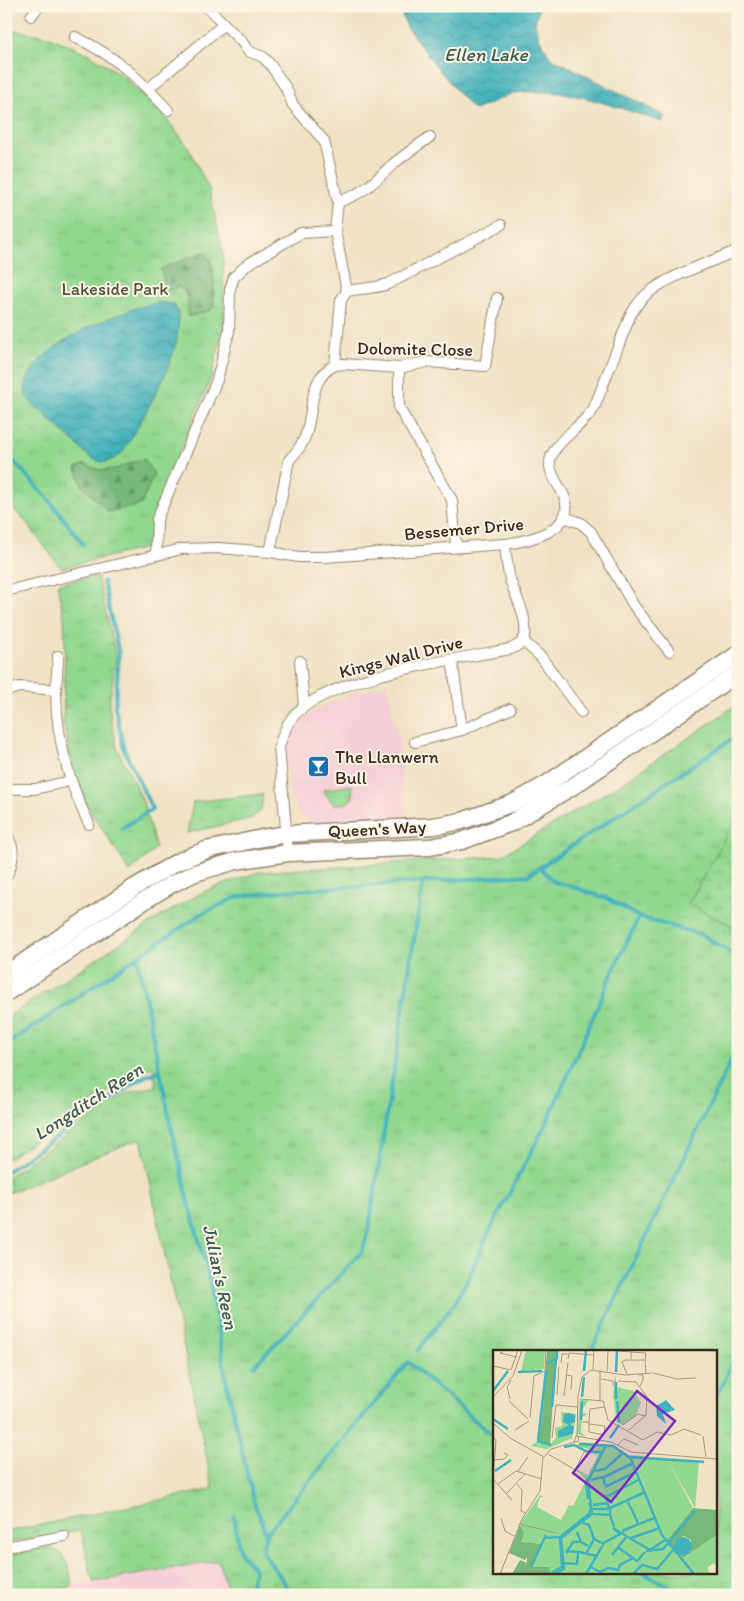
<svg xmlns="http://www.w3.org/2000/svg" width="744" height="1601" font-family="Itim,sans-serif">
<style>
.built{fill:#f6cfd8}
.grass{fill:url(#grass-tufts);stroke:#678157;fill-rule:evenodd}
.forest{fill:url(#forest-firs);stroke:#58714c}
.wetland{fill:url(#wetland-marsh);stroke:#678157}
.water{fill:url(#water-waves);stroke:#3e6e6d}
.lines{fill:none;stroke-linecap:round;stroke-linejoin:round}
.stream{stroke:#42b2bc;stroke-width:4}
.minor-casing{stroke:#958671;stroke-width:12}
.primary-casing{stroke:#958671;stroke-width:19}
.minor{stroke:#fff;stroke-width:10}
.primary{stroke:#fff;stroke-width:16}
.labels{text-anchor:middle;stroke-width:4;stroke-linejoin:round;paint-order:stroke}
.park-label{font-size:18px;fill:#51563a;stroke:#fcf5e5}
.street-label{font-size:18px;fill:#3b2a1e;stroke:#fcf5e5}
.poi-label{font-size:18px;fill:#3b2a1e;stroke:#fcf5e5;text-anchor:start}
.water-label{font-size:19px;font-style:italic;fill:#3d5a55;stroke:#fcf5e5}
.inset-river{fill:none;stroke:#42b2bc;stroke-width:2.5}
.inset-road{fill:none;stroke:#a79982;stroke-width:1}
.view{fill:#7b2cbf;fill-opacity:0.15;stroke:#7b2cbf;stroke-width:2.5}
.inset-edge{fill:none;stroke:#3b2a1e;stroke-width:2.5}
</style>
<defs>
<pattern id="grass-tufts" width="24" height="20" patternUnits="userSpaceOnUse" patternTransform="scale(1.25)"><rect width="24" height="20" fill="#93d890"/><path d="M3 7l-1-3M5 7V3M7 7l1-3M15 17l-1-3M17 17v-4M19 17l1-3" fill="none" stroke="#80ba7c"/></pattern>
<pattern id="forest-firs" width="22" height="20" patternUnits="userSpaceOnUse" patternTransform="scale(1.25)"><rect width="22" height="20" fill="#76b87a"/><path d="M5 1l3.5 6h-7zM16 11l3.5 6h-7z" fill="#629663"/></pattern>
<pattern id="wetland-marsh" width="20" height="14" patternUnits="userSpaceOnUse" patternTransform="scale(1.25)"><rect width="20" height="14" fill="#93d890"/><path d="M1 5h8M5 5V1M11 12h8M15 12V8" fill="none" stroke="#80ba7c"/></pattern>
<pattern id="water-waves" width="16" height="10" patternUnits="userSpaceOnUse" patternTransform="scale(1.25)"><rect width="16" height="10" fill="#42b2bc"/><path d="M0 5q4-4 8 0t8 0" fill="none" stroke="#389198"/></pattern>
</defs>
<rect width="100%" height="100%" fill="#fcf5e5"/>
<filter id="ink" filterUnits="userSpaceOnUse"><feTurbulence type="fractalNoise" baseFrequency=".02" numOctaves="2"/><feDisplacementMap in="SourceGraphic" scale="10" xChannelSelector="R" yChannelSelector="G"/><feConvolveMatrix kernelMatrix="1 2 1 2 8 2 1 2 1" color-interpolation-filters="sRGB"/></filter>
<filter id="wash" filterUnits="userSpaceOnUse"><feTurbulence type="fractalNoise" baseFrequency=".0096" numOctaves="4" result="noise"/><feDisplacementMap in="SourceGraphic" scale="20" xChannelSelector="R" yChannelSelector="G"/><feGaussianBlur stdDeviation="1.12" result="paint"/><feColorMatrix in="noise" values="0 0 0 0 0 0 0 0 0 0 0 0 0 0 0 0 0 1.4 0 .05"/><feComposite in="paint" operator="in"/></filter>
<g filter="url(#wash)">
<rect width="100%" height="100%" fill="#efe3c4"/>
<g class="built">
<polygon points="386,684 398,736 403,796 406,817 320,822 309,821 297,812 288,785 285,745 290,734 299,723 313,712 327,704 355,693"/>
<polygon points="219,1561 230,1595 32,1595 82,1584"/>
</g>
<g class="grass">
<polygon points="6,29 47,36 89,54 123,76 160,110 188,147 209,189 223,253 224,325 212,376 180,451 145,548 61,568 26,522 6,501"/>
<polygon points="97,576 116,656 109,706 117,748 142,799 156,848 130,872 91,812 77,787 63,722 65,645 64,617 57,584"/>
<path d="M738,704V815L689,904L738,929V1595H230L218,1561L93,1582L81,1530L6,1543V1532L213,1489L141,1138L6,1194V1178L127,1093L156,1086L153,1067L139,1071L6,1160V1018L163,915L205,891L258,872L501,856L622,783ZM494,1351H715V1572H494Z"/>
<polygon points="352,785 353,798 345,804 333,804 323,790"/>
<polygon points="263,794 261,811 249,819 187,833 193,802"/>
<path d="M51,1547C68,1555 69,1570 73,1586L32,1595H6V1555Z"/>
</g>
<g class="forest">
<path d="M204,252C218,262 213,291 214,306L211,310L188,317C188,305 190,292 178,287L167,291L160,269Z"/>
<path d="M144,459L154,474L141,505L108,512L82,485L76,468L85,464C113,478 117,465 144,459Z"/>
</g>
<polygon class="wetland" points="738,815 738,929 688,904"/>
<g class="water">
<path d="M396,6H539L535,24L539,38L550,57L665,116L662,122C615,107 566,86 516,93C502,95 488,106 474,110C450,85 430,58 409,30C404,23 402,11 396,6Z"/>
<path d="M159,302L174,304C194,340 141,420 122,453C109,462 105,466 90,457L26,397C16,349 124,309 159,302Z"/>
</g>
<g class="lines">
<g class="stream">
<polyline points="6,453 50,501 83,544"/>
<polyline points="103,581 119,654 115,707 124,749 152,809 122,828"/>
<polyline points="540,867 554,882 568,885 608,899 639,917 702,935 738,957"/>
<polyline points="137,956 171,1126 190,1207 208,1273 216,1314 226,1380 239,1439 254,1502 266,1534 262,1551 293,1595"/>
<polyline points="6,1045 201,914 237,897 270,892 528,875 738,735"/>
<polyline points="6,1172 145,1076 160,1071"/>
<polyline points="418,1350 455,1302 469,1277 488,1234 548,1120 617,962 639,917"/>
<polyline points="591,1351 738,1046"/>
<polyline points="254,1366 362,1252 368,1234 423,882"/>
<polyline points="715,1399 738,1353"/>
<polyline points="234,1516 240,1553 255,1570 247,1595"/>
<polyline points="266,1534 408,1362 494,1437"/>
<polyline points="642,1572 684,1595"/>
</g>
</g>
</g>
<g filter="url(#ink)">
<g class="lines">
<defs>
<g id="minor">
<path d="M206,6L242,42L248,51L263,57L270,64L286,88L293,105L324,141L338,202L335,231L347,291L341,300L335,365C308,378 314,410 306,434C303,444 296,453 289,460L270,552"/>
<polyline points="31,16 39,6"/>
<path d="M75,37C116,56 138,78 168,110"/>
<polyline points="148,89 224,24"/>
<path d="M338,202C364,193 373,183 392,165C404,155 417,146 430,137"/>
<path d="M347,291C361,288 374,289 388,284L501,225"/>
<polyline points="335,365 343,364 399,368 427,362 485,366 497,298"/>
<polyline points="399,368 399,408 452,500 456,546"/>
<polyline points="564,517 581,523 591,532 634,606 669,651"/>
<polyline points="156,555 157,519 217,380 229,331 230,289 234,277 248,264 301,233 335,231"/>
<path d="M6,591L182,549L218,548L270,552L299,557H325L505,544C528,541 578,530 564,496C559,485 548,472 550,461C553,442 583,426 594,408L630,316C635,308 639,300 647,294C667,276 712,262 738,250"/>
<polyline points="523,641 541,657 581,712"/>
<path d="M58,656C58,668 56,679 56,691C56,737 69,783 89,824"/>
<polyline points="452,660 462,730"/>
<polyline points="300,661 304,706"/>
<polyline points="6,691 20,687 56,690"/>
<polyline points="415,742 462,730 510,709"/>
<polyline points="6,789 35,789 70,781"/>
<path d="M6,834C16,848 14,862 6,877"/>
<path d="M288,853L279,747C282,737 285,727 291,719C324,676 458,659 511,649C517,646 523,643 525,636C528,617 515,596 510,579C507,567 506,556 505,544"/>
<polyline points="6,1547 64,1536"/>
</g>
<g id="primary">
<polyline points="6,974 135,887 177,862 206,850 262,838 287,834 434,826 462,821 513,803 545,785 738,654"/>
<polyline points="6,993 144,901 172,884 195,873 236,861 288,853 430,847 462,841 511,823 575,785 738,673"/>
</g>
</defs>
<use href="#minor" class="minor-casing"/>
<use href="#primary" class="primary-casing"/>
<use href="#minor" class="minor"/>
<use href="#primary" class="primary"/>
</g>
</g>
<defs>
<symbol id="bar-square" viewBox="-11 -11 22 22"><rect x="-9" y="-9" width="18" height="18" rx="4" fill="#1f6fb2" stroke="#fcf5e5"/><path d="M-6-5H6L.8 .8V4.5H3.5V6h-7V4.5H-.8V.8Z" fill="#fff"/></symbol>
</defs>
<g fill-rule="evenodd">
<use href="#bar-square" x="306" y="754" width="25" height="25"/>
</g>
<g class="labels">
<g class="park-label">
<text x="115" y="295">Lakeside Park</text>
</g>
<g class="street-label">
<text transform="translate(415 349) rotate(1)" y="6">Dolomite Close</text>
<text transform="translate(464 529) rotate(-5)" y="6">Bessemer Drive</text>
<text transform="translate(401 657) rotate(-14)" y="6">Kings Wall Drive</text>
<text transform="translate(377 829) rotate(-3)" y="6">Queen's Way</text>
</g>
<g class="poi-label">
<text x="335" y="763">The Llanwern<tspan x="335" dy="21">Bull</tspan></text>
</g>
<g class="water-label">
<text x="486" y="61">Ellen Lake</text>
<text transform="translate(88 1101) rotate(-33)" y="7">Longditch Reen</text>
<text transform="translate(221 1277) rotate(78)" y="7">Julian's Reen</text>
</g>
</g>
<g transform="translate(493 1350)">
<rect width="224" height="224" fill="#efe3c4"/>
<path d="M33,0H52L51,19L28,21ZM122,24L124,37L141,41L148,53L142,67L129,75L124,72L120,46ZM87,50H96L89,60V63L96,64L89,67L88,82L93,87L84,84ZM68,62L83,64L79,88L54,99L38,96L45,91L57,94L63,88L62,78L69,76ZM89,92L119,95L135,105L212,111L206,112L202,158L175,111L143,115L174,189L190,208L224,185V219L221,213L215,217L216,224H58L51,217H40L50,194L28,192V172L47,145L51,147H47L44,157L68,170L76,155L80,156L93,130L83,119L95,125L105,105L93,102L80,97L93,101L109,102L83,96Z" fill="#93d890"/>
<path d="M54,0H63V6L57,94L44,91L49,70ZM200,158L224,160V185L190,208L174,190ZM191,186L198,190V197L187,204L181,193ZM27,175L31,183L28,192L50,194L40,217H56L58,224H19L27,210L34,213V207L32,210L16,203Z" fill="#76b87a" fill-rule="evenodd"/>
<path d="M155,109L175,111L200,158L174,190L143,115Z" fill="#93d890"/>
<path d="M173,50L182,60L170,64L173,74L164,66L163,56ZM76,63L82,65V72L77,74L81,77L80,84L65,88V81L76,75L70,72L71,64ZM181 196a9 9 0 1 1 18 0a9 9 0 1 1-18 0Z" fill="#42b2bc"/>
<path class="inset-river" d="M55,13L64,8V0M53,21L45,91L58,95M91,21L93,0M25,22L49,21M123,22L124,0M123,32V49M0,41L15,21M89,47L91,27M124,51L126,72M59,57L63,9M0,69L15,79M88,70L89,51M117,88L126,75M86,94L120,96L136,107L211,112M71,97L81,95L93,101L108,102M137,107L169,185L175,192M2,121L18,110M102,121L112,119L130,103M111,127L140,113M98,130L110,127L112,135M112,137L143,122M115,146L147,129M95,149L93,132L95,128M135,152L145,173M100,155L116,153M100,159H116L113,145M100,164L117,165L121,177M117,164V158L152,142M90,173L96,175L101,189M129,181L161,168M84,182L88,192L95,196M68,186L96,164L98,157L96,153M51,188L67,187L69,217L59,222M138,188L167,178M175,192L201,224M126,198L144,211L152,202M153,201L170,199L202,161M86,202L104,206M73,203L80,192H88M93,204L101,189L111,194M119,205L134,186M70,213L84,214L85,202L75,201M38,216L53,185M98,217L107,222L115,218L125,220L127,215L140,208M61,224L71,219L68,188L99,164L95,131L113,95M93,224L111,193L127,184L120,178L157,200L172,190M140,224L149,215L164,219L181,199"/>
<path class="inset-road" d="M205,0L224,1M126,1L138,2V9M9,2L7,3L24,7M138,2L153,3L152,10M75,9L76,3L101,5M68,13L69,4H75M0,16L18,20L25,0M100,19L101,0M114,21L115,1M160,23L184,29L203,28M134,24L129,12L132,10H152L153,23M73,25L79,26L78,39M146,25H150V30L147,36M108,29L120,31V36M125,31L143,32L154,47L153,65L136,80M64,45L66,17M71,46L75,12M85,46L89,27L98,20L132,25L159,23M0,47L20,26L29,0M17,49L14,37L18,30M87,49L110,51L115,70L150,90L164,82L178,85L191,79L208,85M107,50V20M16,51L35,69M37,68L41,26L52,21L53,0M89,72H96L97,59L111,57M96,72V82L111,85L112,76L96,74M0,73L17,88L51,107L58,99L82,92M130,75L145,64L152,66M22,80L36,71M0,86L3,91L0,128M84,86L85,46M210,86L213,107M85,87L86,91L81,92L83,86L118,92L138,102L224,109M59,88L63,55L85,57M125,95L131,89L145,95M55,104L86,122M1,110L11,109L15,105L11,103M82,120L91,102L93,103M25,121L35,107M0,129L19,150M5,134L23,121L49,129M24,134L29,140L28,161L32,163M13,144L32,124M8,168L12,181L21,186M26,174L63,183M7,224L29,169L47,141L50,107"/>
<path class="view" d="M144,41L182,71L118,152L80,123Z"/>
<rect width="224" height="224" class="inset-edge"/>
</g>
<rect width="744" height="1601" fill="none" stroke="#fcf5e5" stroke-width="25"/>
</svg>
